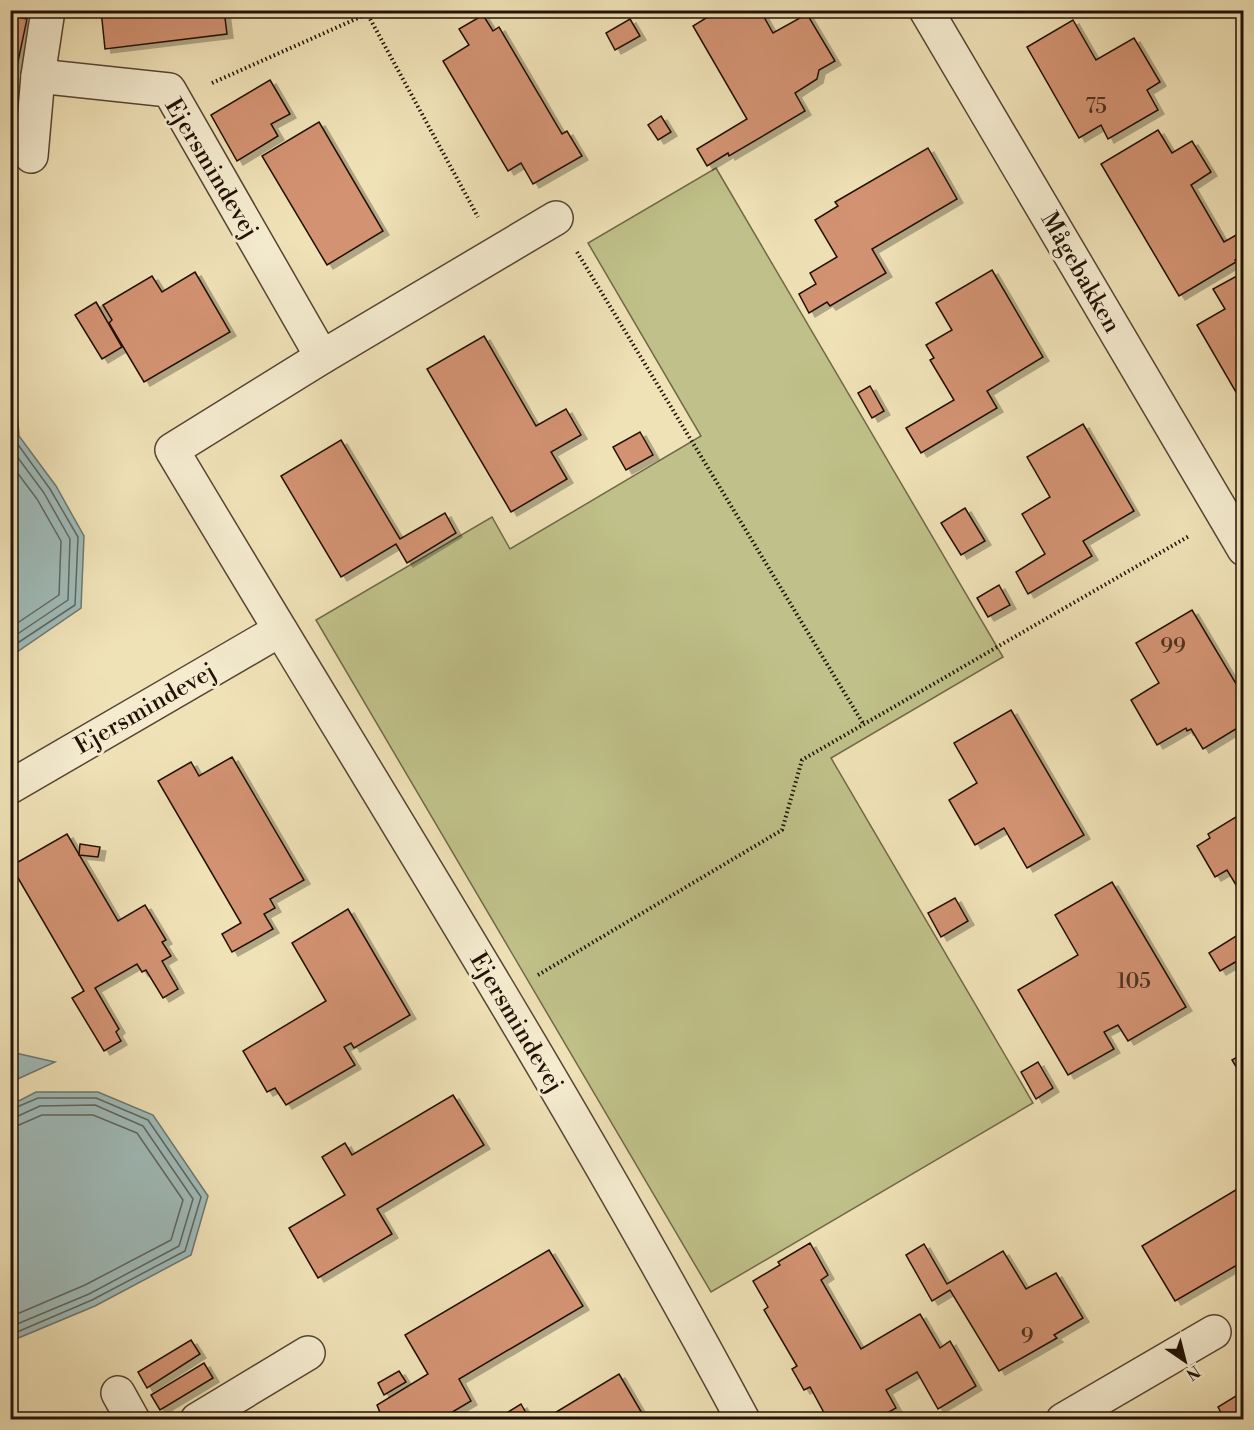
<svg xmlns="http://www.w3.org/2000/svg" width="1254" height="1430" font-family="'Libre Bodoni',serif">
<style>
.green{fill:#c0c18a;stroke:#716948;stroke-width:1.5}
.water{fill:#9fbbb9;stroke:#6d7771;stroke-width:1.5}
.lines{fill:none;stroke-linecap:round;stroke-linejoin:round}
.shore{stroke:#60665f;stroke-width:1.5}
.building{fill:#d39373;stroke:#221105;stroke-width:1.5;filter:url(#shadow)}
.minor-casing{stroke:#564532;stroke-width:36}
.path{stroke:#221105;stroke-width:4;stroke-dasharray:1.5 3;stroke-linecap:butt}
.minor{stroke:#f5ecd0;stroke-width:33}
.labels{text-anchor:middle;stroke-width:6;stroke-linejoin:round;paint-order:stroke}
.number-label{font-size:21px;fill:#4e3220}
.street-label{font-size:24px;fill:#221105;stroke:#f5ecd0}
</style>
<defs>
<filter id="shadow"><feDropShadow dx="6" dy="4" stdDeviation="0" flood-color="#0004"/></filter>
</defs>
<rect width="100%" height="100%" fill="#f0e2b7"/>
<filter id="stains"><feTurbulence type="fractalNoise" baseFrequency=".00333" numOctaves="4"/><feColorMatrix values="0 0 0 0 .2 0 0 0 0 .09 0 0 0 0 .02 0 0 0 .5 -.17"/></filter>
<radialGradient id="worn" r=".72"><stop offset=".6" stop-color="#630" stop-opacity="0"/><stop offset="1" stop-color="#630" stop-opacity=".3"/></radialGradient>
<polygon class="green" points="716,168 1003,657 831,758 1033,1103 711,1292 316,620 492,517 510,549 701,436 588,243"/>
<g class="water">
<polygon points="10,372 14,374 19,436 56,486 84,536 81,608 11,656"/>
<polygon points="11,1052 55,1062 11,1082"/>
<polygon points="36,1092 98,1092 153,1115 208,1196 191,1255 95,1306 11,1341 11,1105"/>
</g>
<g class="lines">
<g class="shore">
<polyline points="10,405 14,439 50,489 78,537 75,605 10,648"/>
<polyline points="10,447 44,493 70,539 68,600 10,639"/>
<polyline points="10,463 37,499 61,541 59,595 10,628"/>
<polyline points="10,1110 38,1098 96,1098 148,1120 201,1197 185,1251 92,1300 10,1335"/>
<polyline points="10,1117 18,1116 40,1106 95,1105 143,1126 193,1199 179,1246 89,1294 10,1327"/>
<polyline points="10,1126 19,1125 42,1115 93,1115 137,1133 183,1200 171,1240 85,1285 10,1317"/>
</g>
</g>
<g class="building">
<polygon points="101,10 224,10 227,34 105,49"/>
<polygon points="719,10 760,10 773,33 807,14 835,61 819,70 817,79 795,93 805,111 729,156 728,153 707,166 697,149 747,119 693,26"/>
<polygon points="10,15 27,19 10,99"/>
<polygon points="483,15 493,31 499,27 562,134 567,131 582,156 533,184 521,163 508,171 443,61 469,45 459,29"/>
<polygon points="630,19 640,36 615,50 606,33"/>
<polygon points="1073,20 1096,60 1134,38 1160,82 1147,90 1158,110 1108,139 1101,125 1079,138 1027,47"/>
<polygon points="270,80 290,114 271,124 278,136 237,161 211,115"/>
<polygon points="661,116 671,132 658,140 648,125"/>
<polygon points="319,122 383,231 327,265 262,156"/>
<polygon points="1158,130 1172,153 1192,141 1211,172 1191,185 1224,242 1238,234 1244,243 1244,254 1235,260 1236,262 1179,296 1101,164"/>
<polygon points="928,148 957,199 872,249 886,273 830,306 827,302 809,313 799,294 816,284 810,273 837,257 815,220 838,206 835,202"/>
<polygon points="992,270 1043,357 987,391 997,408 921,453 906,428 954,400 930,360 934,358 926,345 952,330 936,303"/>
<polygon points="195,272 230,332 144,382 109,323 112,320 103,305 152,276 162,292"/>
<polygon points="1244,272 1244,406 1197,325 1225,309 1213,289"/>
<polygon points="96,302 122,347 102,359 75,315"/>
<polygon points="484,336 536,426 566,409 581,435 551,452 567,479 511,512 427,369"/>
<polygon points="870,386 884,411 872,418 858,393"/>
<polygon points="1083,424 1134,511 1083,541 1092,556 1028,594 1016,572 1045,554 1022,514 1050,497 1027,457"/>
<polygon points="640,432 653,455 626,470 613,447"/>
<polygon points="341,440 400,539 445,513 456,533 407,563 396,544 341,577 281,476"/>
<polygon points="965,508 985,541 961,555 941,523"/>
<polygon points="999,585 1010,605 988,617 977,598"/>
<polygon points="1192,610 1244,697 1240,700 1244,705 1244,724 1203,749 1191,729 1187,731 1186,728 1157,745 1131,700 1159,683 1136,643"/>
<polygon points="1011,710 1084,835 1027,868 1004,828 975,845 949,800 977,783 954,743"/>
<polygon points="232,757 304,880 270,899 275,908 264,914 273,929 232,952 222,934 241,923 158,781 191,762 199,776"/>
<polygon points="1244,812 1244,898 1227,870 1215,877 1197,846 1210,838 1208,834"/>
<polygon points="67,834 118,921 145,905 166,940 162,942 171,956 162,961 178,989 163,998 146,970 142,972 137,964 95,988 119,1029 116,1032 121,1041 104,1051 72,998 84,991 11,866"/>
<polygon points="80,844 100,847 98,857 79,855"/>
<polygon points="1112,882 1186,1007 1128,1041 1118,1025 1104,1032 1114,1049 1068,1075 1018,990 1078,955 1055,915"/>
<polygon points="955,898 968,921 941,937 928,913"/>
<polygon points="348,909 410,1015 354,1048 351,1043 344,1047 355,1065 286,1105 275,1088 267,1092 243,1051 326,1001 292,943"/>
<polygon points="1244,931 1244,957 1220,971 1209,953"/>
<polygon points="1244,1053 1244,1073 1241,1075 1232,1060"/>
<polygon points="1038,1062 1053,1088 1036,1099 1021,1072"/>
<polygon points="453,1095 484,1145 377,1209 392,1234 318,1278 289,1228 345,1195 322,1157 345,1143 352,1155"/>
<polygon points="1244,1185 1244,1261 1175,1301 1142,1246"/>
<polygon points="810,1243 828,1275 821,1280 861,1349 920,1314 940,1348 950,1341 976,1386 938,1409 917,1372 886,1390 896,1408 875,1420 828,1420 810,1387 804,1390 792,1369 797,1366 764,1310 768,1307 753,1281 780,1265 778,1262"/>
<polygon points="924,1244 947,1284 1003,1251 1026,1289 1056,1273 1083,1318 1054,1335 1057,1338 999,1371 950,1290 932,1301 906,1255"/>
<polygon points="549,1250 583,1306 459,1379 471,1401 439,1420 383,1420 377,1405 428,1374 405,1335"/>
<polygon points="191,1340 200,1354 147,1388 138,1372"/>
<polygon points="204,1363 213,1378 160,1410 151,1395"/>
<polygon points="399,1371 406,1382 384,1395 378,1383"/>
<polygon points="619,1374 646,1420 543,1420"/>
<polygon points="1244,1391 1244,1420 1225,1420 1218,1407"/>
<polygon points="521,1404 530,1420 495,1420"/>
</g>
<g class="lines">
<defs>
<g id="minor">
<polyline points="926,10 1244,549"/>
<polyline points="38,76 169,90 322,357"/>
<polyline points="31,156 38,76 47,17"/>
<path d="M556,218L322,357L172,450C364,772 566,1089 743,1420"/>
<polyline points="10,787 280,630"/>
<polyline points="118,1393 133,1420"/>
<polyline points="197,1420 308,1353"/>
<polyline points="1063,1420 1214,1332"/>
</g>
</defs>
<use href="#minor" class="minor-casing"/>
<g class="path">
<polyline points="368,15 478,217"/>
<polyline points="212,83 376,10"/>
<polyline points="577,252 864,725"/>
<polyline points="538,975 782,830 802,760 1189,536"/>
</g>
<use href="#minor" class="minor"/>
</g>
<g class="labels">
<g class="number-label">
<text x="1096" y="113">75</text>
<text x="1173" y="653">99</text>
<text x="1134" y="988">105</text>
<text x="1027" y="1343">9</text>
</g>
<g class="street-label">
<text transform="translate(212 168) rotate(59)" y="8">Ejersmindevej</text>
<text transform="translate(1081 272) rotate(60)" y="8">Mågebakken</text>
<text transform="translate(145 708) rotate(-30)" y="8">Ejersmindevej</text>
<text transform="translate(517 1022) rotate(59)" y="8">Ejersmindevej</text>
</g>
</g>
<rect width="1254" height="1430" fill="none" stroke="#f0e2b7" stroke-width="36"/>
<rect x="12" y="12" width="1230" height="1406" fill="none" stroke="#221105" stroke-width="3"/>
<rect x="18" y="18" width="1218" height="1394" fill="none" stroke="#221105" stroke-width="1.5"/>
<g transform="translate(1185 1361) rotate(145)" stroke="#f5ecd0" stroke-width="4.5" paint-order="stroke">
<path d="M0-4.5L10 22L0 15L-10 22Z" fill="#221105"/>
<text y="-9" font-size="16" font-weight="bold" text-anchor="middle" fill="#221105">N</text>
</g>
<rect width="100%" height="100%" filter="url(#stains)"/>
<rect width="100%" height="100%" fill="url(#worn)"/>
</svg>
